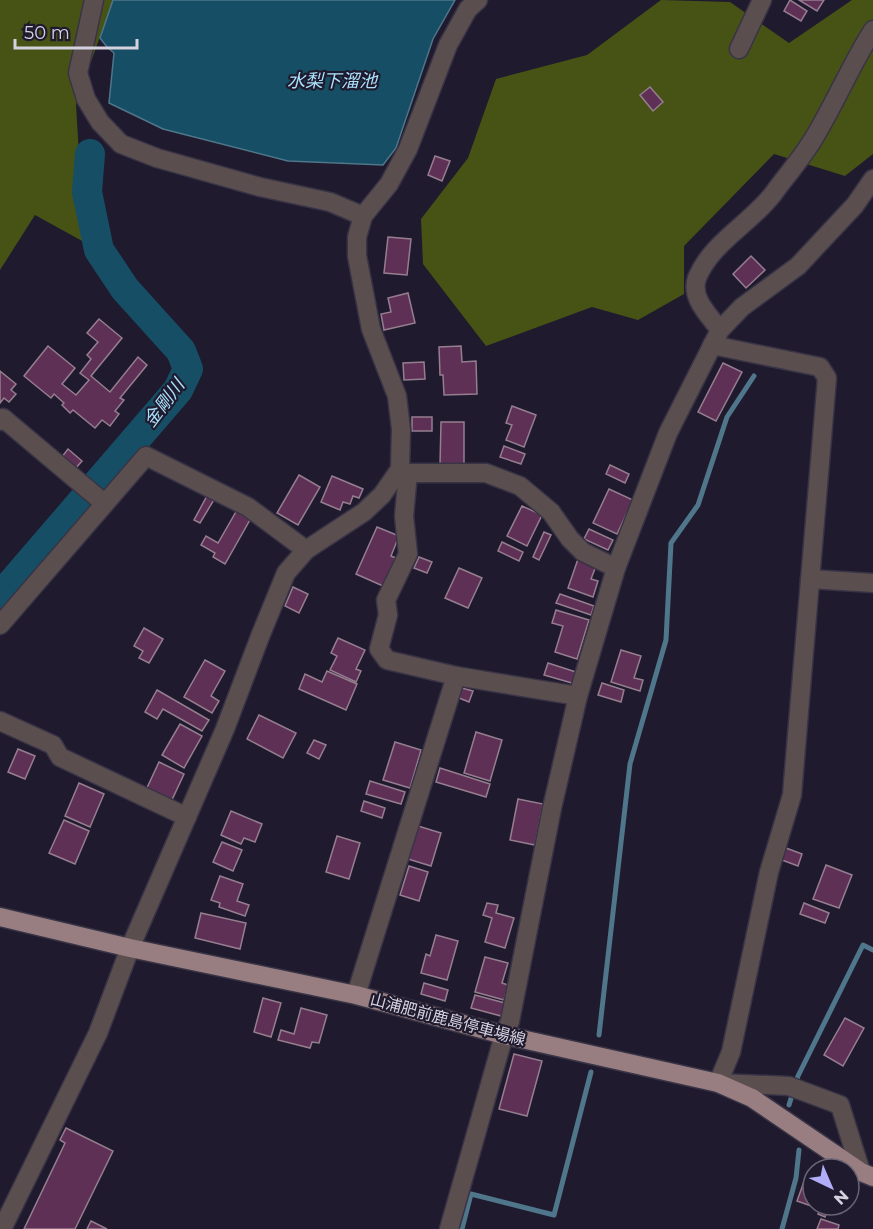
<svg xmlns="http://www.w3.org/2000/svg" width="873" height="1229" font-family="Montserrat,'Noto Sans JP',sans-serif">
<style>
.forest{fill:#475315}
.water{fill:#164e65;stroke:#4f768a;stroke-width:1.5}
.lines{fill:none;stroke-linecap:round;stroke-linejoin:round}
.stream{stroke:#4f768a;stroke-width:5}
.river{stroke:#164e65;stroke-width:30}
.building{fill:#5e3055;stroke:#957e8f;stroke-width:1.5}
.minor-casing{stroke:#383446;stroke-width:21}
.major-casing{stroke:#383446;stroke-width:21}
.minor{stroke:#5b4e4f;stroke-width:18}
.major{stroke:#987e80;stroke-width:18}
.labels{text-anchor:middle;stroke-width:4.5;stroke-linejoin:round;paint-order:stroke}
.street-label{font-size:16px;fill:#d5d2e0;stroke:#1f1a2d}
.water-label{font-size:18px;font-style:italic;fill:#a9e1fd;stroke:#1f1a2d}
</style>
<rect width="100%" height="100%" fill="#1f1a2d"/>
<g class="forest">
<polygon points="0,0 113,0 76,104 84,242 35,215 0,270"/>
<polygon points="661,0 730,2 789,43 852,0 873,0 873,154 845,176 774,154 684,246 684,294 638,320 592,307 486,346 423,264 421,219 468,158 496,79 587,55"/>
</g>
<polygon class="water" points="113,0 455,0 433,39 396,148 383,165 288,161 163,129 109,103 114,53 107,47 100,38"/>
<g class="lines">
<g class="stream">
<polyline points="599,1035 630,764 666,640 671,543 698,505 727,417 754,376"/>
<polyline points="789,1105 798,1076 863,945 873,950"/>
<polyline points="462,1229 471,1194 554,1215 591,1072"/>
<polyline points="782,1229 796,1178 799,1150"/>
</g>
<polyline class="river" points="0,597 178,390 188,369 181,351 125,289 99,250 87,192 90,154"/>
</g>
<g class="building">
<polygon points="790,0 807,11 801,21 784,11"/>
<polygon points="799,0 824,0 817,11"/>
<polygon points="650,87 663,102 653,111 640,95"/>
<polygon points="435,156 450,161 442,181 428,175"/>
<polygon points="388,237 411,239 407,275 384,273"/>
<polygon points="751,256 765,270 746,288 733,274"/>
<polygon points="408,293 415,323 384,330 381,314 391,312 388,298"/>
<polygon points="99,319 122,338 91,376 110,392 138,357 147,365 120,398 124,400 115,411 119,414 110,426 102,420 95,428 73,410 70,413 62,405 64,403 54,394 51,398 24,376 48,346 75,368 62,384 76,395 89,380 80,373 91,359 87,355 98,342 87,333"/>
<polygon points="461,346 462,362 476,361 477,394 444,395 443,375 440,375 439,347"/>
<polygon points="424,362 425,379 404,380 403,363"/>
<polygon points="723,363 742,372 716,421 698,412"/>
<polygon points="0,371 16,384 11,390 16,394 9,402 4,398 0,403"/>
<polygon points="512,406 536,415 524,447 506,440 512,425 506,423"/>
<rect x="412" y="417" width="20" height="14"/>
<polygon points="441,422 464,422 464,465 440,465"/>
<polygon points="504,446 525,454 521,464 500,457"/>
<polygon points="68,449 82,461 75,469 61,458"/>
<polygon points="610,465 629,474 625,483 606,474"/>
<polygon points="299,475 320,487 298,525 277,513"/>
<polygon points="332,476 363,489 359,498 353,496 350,504 343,502 340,510 321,502"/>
<polygon points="609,489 633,500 617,534 593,523"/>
<polygon points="208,494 215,498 200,523 194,520"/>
<polygon points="522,506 542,515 527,546 507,536"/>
<polygon points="237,510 251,518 225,564 213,557 215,553 201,545 206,536 218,543"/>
<polygon points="377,527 399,536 391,556 396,558 383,586 356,574"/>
<polygon points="589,529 613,540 608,550 584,539"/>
<polygon points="544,532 551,535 539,560 533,557"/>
<polygon points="502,542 523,552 519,561 498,551"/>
<polygon points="419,557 432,562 427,573 414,568"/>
<polygon points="578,559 596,566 591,579 598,581 593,597 568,588"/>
<polygon points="459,568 482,578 468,608 445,598"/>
<polygon points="293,587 308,594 299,613 285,606"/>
<polygon points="560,594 594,606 591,615 556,603"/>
<polygon points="556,610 589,620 577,659 555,652 563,626 552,623"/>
<polygon points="144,628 163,639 149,663 139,658 143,651 134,646"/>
<polygon points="338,638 365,650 356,669 361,671 356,682 330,670 337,656 331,653"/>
<polygon points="621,650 641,656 634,678 643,680 640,691 611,682"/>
<polygon points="205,660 225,671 211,696 219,701 212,713 184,697"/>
<polygon points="548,663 576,672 572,683 544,675"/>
<polygon points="327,671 357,684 346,710 299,689 305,674 322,682"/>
<polygon points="602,683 624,690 621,702 598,695"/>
<polygon points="462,688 473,691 469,702 459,698"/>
<polygon points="157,690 209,720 202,731 163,709 157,719 145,712"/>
<polygon points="259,715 296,733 283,758 247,739"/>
<polygon points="180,724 202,736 184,768 162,755"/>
<polygon points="476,732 502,740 490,781 464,773"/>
<polygon points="314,740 326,745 319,759 307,753"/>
<polygon points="395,742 421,750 410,788 383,780"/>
<polygon points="18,749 35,756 25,779 8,772"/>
<polygon points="159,762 184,774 171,802 146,790"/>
<polygon points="440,768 490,784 486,797 436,782"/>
<polygon points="370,781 405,792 401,804 366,794"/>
<polygon points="79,783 104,794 90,827 65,816"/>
<polygon points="518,799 543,804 535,845 510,840"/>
<polygon points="364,801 385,808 382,818 361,811"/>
<polygon points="231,811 262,824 255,842 244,838 241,844 221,835"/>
<polygon points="64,820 89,831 75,864 49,853"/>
<polygon points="418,826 441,833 431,866 408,859"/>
<polygon points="337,836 360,843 349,879 326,872"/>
<polygon points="222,842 242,850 233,871 213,862"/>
<polygon points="786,848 802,854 798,866 782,860"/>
<polygon points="826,865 852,875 839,908 813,899"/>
<polygon points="409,866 428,872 419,901 400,895"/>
<polygon points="220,876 243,884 237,901 249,905 245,916 219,907 220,903 211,900"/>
<polygon points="487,903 498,905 496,913 514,918 505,948 485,942 492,918 483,915"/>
<polygon points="804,903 829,913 825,923 800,914"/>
<polygon points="201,913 246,923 240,949 195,938"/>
<polygon points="436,935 458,941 447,980 421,973 426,954 430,956"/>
<polygon points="485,957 508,963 502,983 508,985 504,1000 475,992"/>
<polygon points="424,983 448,990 445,1001 421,994"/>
<polygon points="475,995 505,1003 501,1016 471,1008"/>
<polygon points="263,998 281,1003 271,1037 254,1032"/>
<polygon points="301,1008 327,1015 319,1043 312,1042 310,1048 278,1040 281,1030 294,1034"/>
<polygon points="845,1018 864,1028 843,1066 824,1055"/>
<polygon points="514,1054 542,1061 527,1116 499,1109"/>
<polygon points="66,1128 113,1151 75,1229 24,1229 65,1143 60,1140"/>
<polygon points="805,1179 813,1181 813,1205 829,1205 825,1217 818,1214 820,1209 797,1201"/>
<polygon points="821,1219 839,1225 838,1229 817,1229"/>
<polygon points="91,1221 107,1229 87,1229"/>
</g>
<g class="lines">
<defs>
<g id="minor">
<polyline points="94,0 78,73 86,99 100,122 121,144 157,158 260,187 330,202 363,216"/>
<polyline points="739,49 762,0"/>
<path d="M720,330C709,315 690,298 697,278C711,243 751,223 773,194C786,176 802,158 814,138C835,103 851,65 873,30"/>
<polyline points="712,345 820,367 827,378 792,795 769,872 731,1052 718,1083 789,1086 840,1105 861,1172"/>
<polyline points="0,421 3,418 104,503"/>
<polyline points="400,469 408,473 404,516 408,554 386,600 388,615 379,649 387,660 456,676 578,696"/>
<polyline points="408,473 486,473 520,486 551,512 570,539 583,552 616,568"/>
<polyline points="810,579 873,583"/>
<polyline points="0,625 146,456 248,507 306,550"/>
<polyline points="0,721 53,745 60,757 187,817"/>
<polyline points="356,995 456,676"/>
<polyline points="2,1229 98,1033 130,948 225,729 261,634 286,573 306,550 364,512 382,495 400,469 401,429 397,396 371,329 357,256 357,237 363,216 389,184 408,149 448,45 468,9 478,0"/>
<polyline points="449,1229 504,1035 510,1021 552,808 578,696 616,568 668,433 720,330 742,307 798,266 855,205 873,179"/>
</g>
<polyline id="major" points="0,917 130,948 356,995 504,1035 718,1083 752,1098 861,1172 873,1177"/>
</defs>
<use href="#minor" class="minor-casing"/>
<use href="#major" class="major-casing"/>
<use href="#minor" class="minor"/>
<use href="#major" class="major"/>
</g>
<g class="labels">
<g class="street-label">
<text transform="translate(448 1019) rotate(15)" y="6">山浦肥前鹿島停車場線</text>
</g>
<g class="water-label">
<text x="332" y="87">水梨下溜池</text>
<text transform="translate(164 403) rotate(-53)" y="6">金剛川</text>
</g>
</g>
<g transform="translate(831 1187) rotate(136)"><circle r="28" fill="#1f1a2d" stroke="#686475" stroke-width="1.5"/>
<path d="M0-4.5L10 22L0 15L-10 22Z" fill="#b1adfa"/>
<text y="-9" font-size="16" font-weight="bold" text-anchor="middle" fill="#d5d2e0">N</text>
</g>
<path d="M15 39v9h122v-9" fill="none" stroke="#d5d2e0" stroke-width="3"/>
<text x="24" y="39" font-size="18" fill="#d5d2e0" stroke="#1f1a2d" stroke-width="4.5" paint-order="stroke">50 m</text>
</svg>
